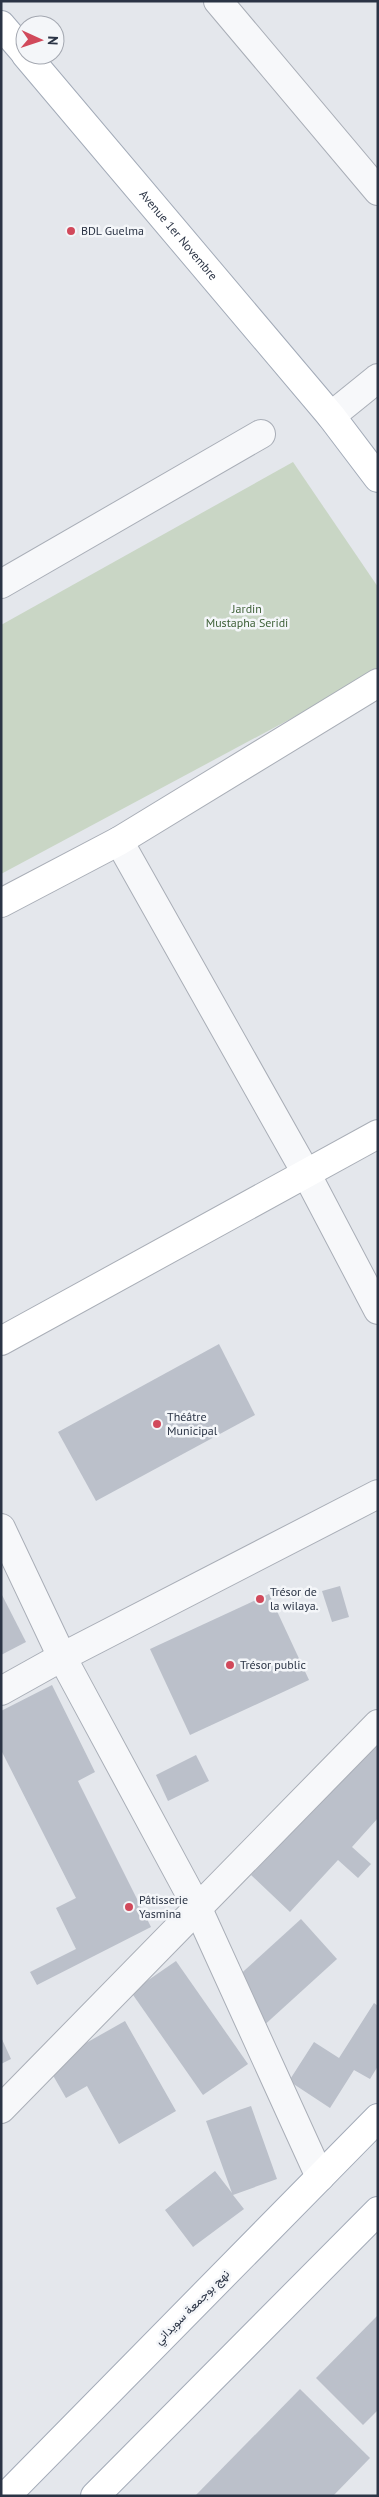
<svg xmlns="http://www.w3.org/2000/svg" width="379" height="2497" font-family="'PT Sans',Vazirmatn,sans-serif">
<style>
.green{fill:#c9d6c5}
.building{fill:#bbc0ca}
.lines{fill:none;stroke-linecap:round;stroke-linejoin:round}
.minor-casing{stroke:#a9aeb7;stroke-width:30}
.tertiary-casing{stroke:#a9aeb7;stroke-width:30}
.secondary-casing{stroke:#a9aeb7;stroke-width:30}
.primary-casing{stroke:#a3abb8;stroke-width:30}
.minor{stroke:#f7f8fa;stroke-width:28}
.tertiary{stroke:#f7f8fa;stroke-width:28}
.secondary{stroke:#fff;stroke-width:28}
.primary{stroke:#fff;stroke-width:28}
.poi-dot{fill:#d1495b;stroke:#f4f6f9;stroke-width:2}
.labels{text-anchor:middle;stroke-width:5;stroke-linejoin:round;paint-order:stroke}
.poi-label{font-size:12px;fill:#2b3445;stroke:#f4f6f9;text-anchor:start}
.street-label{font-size:12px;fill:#2b3445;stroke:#f4f6f9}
.park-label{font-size:12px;fill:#3f6138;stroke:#f4f6f9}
</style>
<rect width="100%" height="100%" fill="#e4e7ec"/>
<polygon class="green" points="293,462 378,587 378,672 1,874 1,625"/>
<g class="building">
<polygon points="219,1344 255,1415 96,1501 58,1432"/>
<polygon points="340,1586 349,1617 332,1622 322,1591"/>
<polygon points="1,1593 26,1642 1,1655"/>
<polygon points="269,1594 309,1680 190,1735 150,1649"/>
<polygon points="52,1685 95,1772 78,1781 151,1927 37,1985 30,1972 76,1949 56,1908 76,1898 1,1750 1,1711"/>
<polygon points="378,1736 378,1818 352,1847 371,1864 358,1878 338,1860 290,1912 251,1875"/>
<polygon points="196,1755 209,1781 168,1801 156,1775"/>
<polygon points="301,1919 337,1959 260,2029 224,1989"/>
<polygon points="176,1961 248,2064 203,2095 131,1992"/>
<polygon points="374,2003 378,2006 378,2066 370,2079 354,2070 330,2108 289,2081 314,2042 339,2058"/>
<polygon points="125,2021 176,2111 119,2144 87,2086 66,2098 47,2065"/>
<polygon points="1,2037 11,2059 1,2064"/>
<polygon points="251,2106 277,2179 233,2195 244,2209 193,2247 165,2210 215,2171 232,2193 206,2121"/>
<polygon points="378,2315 378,2410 363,2425 316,2378"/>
<polygon points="300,2389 370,2458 333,2496 195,2496"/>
</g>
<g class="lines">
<defs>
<g id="minor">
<polyline points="218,1 378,191"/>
<polyline points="1,584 261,434"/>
<polyline points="119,841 306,1173 378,1310"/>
<polyline points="1,1528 62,1657 198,1909 320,2177"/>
<polyline points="1,1691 62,1657 378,1494"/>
<polyline points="1,2109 378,1724"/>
</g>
<polyline id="tertiary" points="331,416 378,378"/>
<g id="secondary">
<polyline points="1,903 119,841 378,683"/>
<polyline points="1,1341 378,1134"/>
</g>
<g id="primary">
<polyline points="1,25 25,53"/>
<path id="s1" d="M26,55L331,416L378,478"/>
<polyline points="6,2496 378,2118"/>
<polyline points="95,2496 378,2211"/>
</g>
</defs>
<use href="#minor" class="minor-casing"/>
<use href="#tertiary" class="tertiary-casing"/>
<use href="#secondary" class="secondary-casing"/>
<use href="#primary" class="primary-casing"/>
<use href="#minor" class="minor"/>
<use href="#tertiary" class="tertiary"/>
<use href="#secondary" class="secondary"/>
<use href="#primary" class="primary"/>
</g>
<g class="poi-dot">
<circle cx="71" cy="231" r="5"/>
<circle cx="157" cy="1424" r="5"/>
<circle cx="260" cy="1599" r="5"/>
<circle cx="230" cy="1665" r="5"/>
<circle cx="129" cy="1907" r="5"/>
</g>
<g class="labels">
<g class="poi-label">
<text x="81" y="235">BDL Guelma</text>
<text x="167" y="1421">Théâtre<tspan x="167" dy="14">Municipal</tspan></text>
<text x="270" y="1596">Trésor de<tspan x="270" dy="14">la wilaya.</tspan></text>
<text x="240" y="1669">Trésor public</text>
<text x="139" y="1904">Pâtisserie<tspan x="139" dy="14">Yasmina</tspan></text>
</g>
<g class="street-label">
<text dy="4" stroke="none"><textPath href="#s1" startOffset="236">Avenue 1er Novembre</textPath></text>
<text transform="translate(192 2307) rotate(-45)" y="4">نهج بوجمعة سويداني</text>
</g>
<g class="park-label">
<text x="247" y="613">Jardin<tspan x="247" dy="14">Mustapha Seridi</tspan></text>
</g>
</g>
<rect width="379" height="2497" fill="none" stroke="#2b3445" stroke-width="5"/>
<g transform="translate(40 40) rotate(93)"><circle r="24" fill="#f4f6f9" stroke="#a4a8b1"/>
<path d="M0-4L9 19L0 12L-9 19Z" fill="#d1495b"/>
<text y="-8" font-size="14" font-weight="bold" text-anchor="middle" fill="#2b3445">N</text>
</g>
</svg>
